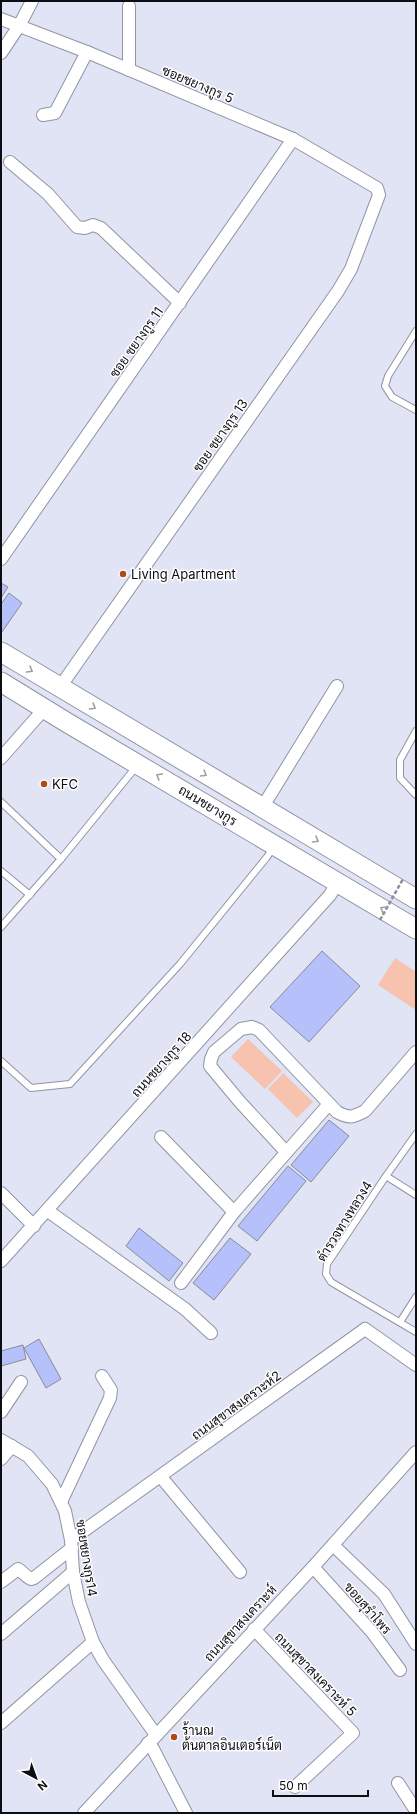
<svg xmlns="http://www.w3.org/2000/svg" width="417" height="1814" font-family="Inter,Sarabun,sans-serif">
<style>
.green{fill:#f7c2ae}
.building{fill:#b6c0fb;stroke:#878b9a}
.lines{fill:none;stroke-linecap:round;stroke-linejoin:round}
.service-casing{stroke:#9194a3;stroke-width:8}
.minor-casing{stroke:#9194a3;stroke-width:14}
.primary-casing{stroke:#9194a3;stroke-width:21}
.service{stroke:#fff;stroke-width:6}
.minor{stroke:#fff;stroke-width:12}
.primary{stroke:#fff;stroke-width:19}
.path-bridge{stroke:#8c8e9b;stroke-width:2.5;stroke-dasharray:4 2;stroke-linecap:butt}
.oneway{stroke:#9e9fa1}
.poi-dot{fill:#ae4a1a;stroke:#fff;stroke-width:1.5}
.labels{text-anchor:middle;stroke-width:3;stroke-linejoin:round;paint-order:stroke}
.street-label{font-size:13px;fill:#0d0e14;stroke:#fff}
.poi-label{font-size:13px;fill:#0d0e14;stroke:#fff;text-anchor:start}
</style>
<rect width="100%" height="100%" fill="#e0e4f5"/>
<g class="green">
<polygon points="395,958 416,972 416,1010 378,985"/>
<polygon points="248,1039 282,1071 265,1089 231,1057"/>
<polygon points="283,1073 313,1102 297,1118 268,1089"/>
</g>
<g class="building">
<polygon points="1,583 8,587 1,598"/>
<polygon points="9,593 22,603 2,632 1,631 1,604"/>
<polygon points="322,951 360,986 309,1042 270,1007"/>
<polygon points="329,1120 349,1136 311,1182 291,1165"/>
<polygon points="288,1166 306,1181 257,1241 238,1226"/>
<polygon points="139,1228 183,1263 169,1281 126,1246"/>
<polygon points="230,1238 251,1254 214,1300 193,1283"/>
<polygon points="39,1339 61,1379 46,1388 24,1348"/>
<polygon points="23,1345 26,1359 1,1366 1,1351"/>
</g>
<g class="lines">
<defs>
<g id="service">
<polyline points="416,331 388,376 385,386 392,397 416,410"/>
<polyline points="416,731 400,760 400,778 416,795"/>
<polyline points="1,802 61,859"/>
<polyline points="1,871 30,895"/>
<polyline points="1,927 61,859 136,767"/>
<polyline points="1,1061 31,1088 70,1084 180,964 267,857 274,846"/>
<polyline points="416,1134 386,1176 327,1264 326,1274 331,1282 416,1332"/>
<polyline points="386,1176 416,1195"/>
<polyline points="400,1322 416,1297"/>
</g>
<g id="minor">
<polyline points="129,6 129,70"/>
<polyline points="1,19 87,52 293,139 377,188 379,195 351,269 338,291 60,687"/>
<polyline points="1,53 19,26 32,1"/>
<polyline points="43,115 55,113 87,52"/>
<polyline points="10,162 48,194 77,227 85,228 93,225 101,228 180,303"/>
<polyline points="1,559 293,139"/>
<polyline points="1,758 45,708"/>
<polyline points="262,808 337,686"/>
<polyline points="161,1137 234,1212"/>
<path d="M286,1152L240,1102L210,1066L211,1059L214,1052L241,1029L252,1027L259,1030L337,1112C350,1119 353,1117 365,1111L416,1052"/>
<polyline points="1,1193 34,1226"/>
<polyline points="48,1211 185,1309 211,1333"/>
<polyline points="1,1261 330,895 338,882"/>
<polyline points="181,1283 234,1212 329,1104"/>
<polyline points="1,1412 21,1382"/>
<polyline points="1,1440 28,1456 52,1484 65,1511 71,1540 73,1572 79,1602 93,1642 103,1660 156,1735"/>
<polyline points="1,1459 12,1446"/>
<polyline points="161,1477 240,1572"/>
<polyline points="61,1502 110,1398 111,1390 102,1376"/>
<polyline points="71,1540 365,1329 416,1365"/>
<polyline points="333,1545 384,1594 416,1644"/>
<polyline points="313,1567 372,1632 400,1670"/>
<path d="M1,1582L18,1569C23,1572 26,1577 31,1579L34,1578L72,1548"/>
<polyline points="254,1629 353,1733 295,1787"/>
<polyline points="1,1634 73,1572"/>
<polyline points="1,1723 93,1642"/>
<polyline points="148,1743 153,1749 186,1813"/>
<polyline points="398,1783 416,1811"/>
<polyline points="84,1813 313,1567 416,1452"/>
</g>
<g id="primary">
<polyline points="1,652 416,899"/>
<polyline points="1,682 66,722 416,929"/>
</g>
</defs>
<use href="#service" class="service-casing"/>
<use href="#minor" class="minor-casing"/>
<use href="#primary" class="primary-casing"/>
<use href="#service" class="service"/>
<use href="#minor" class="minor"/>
<use href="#primary" class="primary"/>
<polyline class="path-bridge" points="380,920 403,879"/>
</g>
<defs><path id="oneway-chevron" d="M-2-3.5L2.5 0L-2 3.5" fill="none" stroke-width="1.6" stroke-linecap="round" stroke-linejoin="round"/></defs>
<g class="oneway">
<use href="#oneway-chevron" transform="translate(30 670) rotate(30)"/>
<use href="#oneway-chevron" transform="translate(93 707) rotate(31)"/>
<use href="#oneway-chevron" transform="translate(204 774) rotate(31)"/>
<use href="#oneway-chevron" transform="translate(159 776) rotate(-149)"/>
<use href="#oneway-chevron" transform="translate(316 840) rotate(30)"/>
<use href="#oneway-chevron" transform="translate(383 909) rotate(-149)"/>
</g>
<g class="poi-dot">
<circle cx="123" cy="574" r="4"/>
<circle cx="44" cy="784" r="4"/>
<circle cx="174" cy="1737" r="4"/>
</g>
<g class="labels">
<g class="street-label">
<text transform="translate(198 84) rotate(23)" y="5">ซอยชยางกูร 5</text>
<text transform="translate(136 342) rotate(-55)" y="5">ซอย ชยางกูร 11</text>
<text transform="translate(220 435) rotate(-55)" y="5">ซอย ชยางกูร 13</text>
<text transform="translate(208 805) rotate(31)" y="5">ถนนชยางกูร</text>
<text transform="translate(161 1064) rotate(-48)" y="5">ถนนชยางกูร 18</text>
<text transform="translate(344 1221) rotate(-58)" y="5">ตำรวจทางหลวง4</text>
<text transform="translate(236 1405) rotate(-36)" y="5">ถนนสุขาสงเคราะห์2</text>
<text transform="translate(87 1558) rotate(81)" y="5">ซอยชยางกูร14</text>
<text transform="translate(368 1608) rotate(49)" y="5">ชอยสุรำโพร</text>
<text transform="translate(240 1623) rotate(-47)" y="5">ถนนสุขาสงเคราะห์</text>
<text transform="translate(316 1674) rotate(46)" y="5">ถนนสุขาสงเคราะห์ 5</text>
</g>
<g class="poi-label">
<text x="131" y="579">Living Apartment</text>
<text x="52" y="789">KFC</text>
<text x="182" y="1735">ร้านณ<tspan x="182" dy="15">ต้นตาลอินเตอร์เน็ต</tspan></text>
</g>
</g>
<rect width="417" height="1814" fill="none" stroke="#0d0e14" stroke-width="4"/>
<g transform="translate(36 1778) rotate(139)" stroke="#ffffff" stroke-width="3" paint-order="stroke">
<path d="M0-3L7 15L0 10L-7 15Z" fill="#0d0e14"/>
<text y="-6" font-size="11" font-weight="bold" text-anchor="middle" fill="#0d0e14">N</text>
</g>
<path d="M273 1790v6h95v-6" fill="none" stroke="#0d0e14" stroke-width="2"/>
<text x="279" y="1790" font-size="12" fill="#0d0e14" stroke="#ffffff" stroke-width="3" paint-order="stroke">50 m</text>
</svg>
